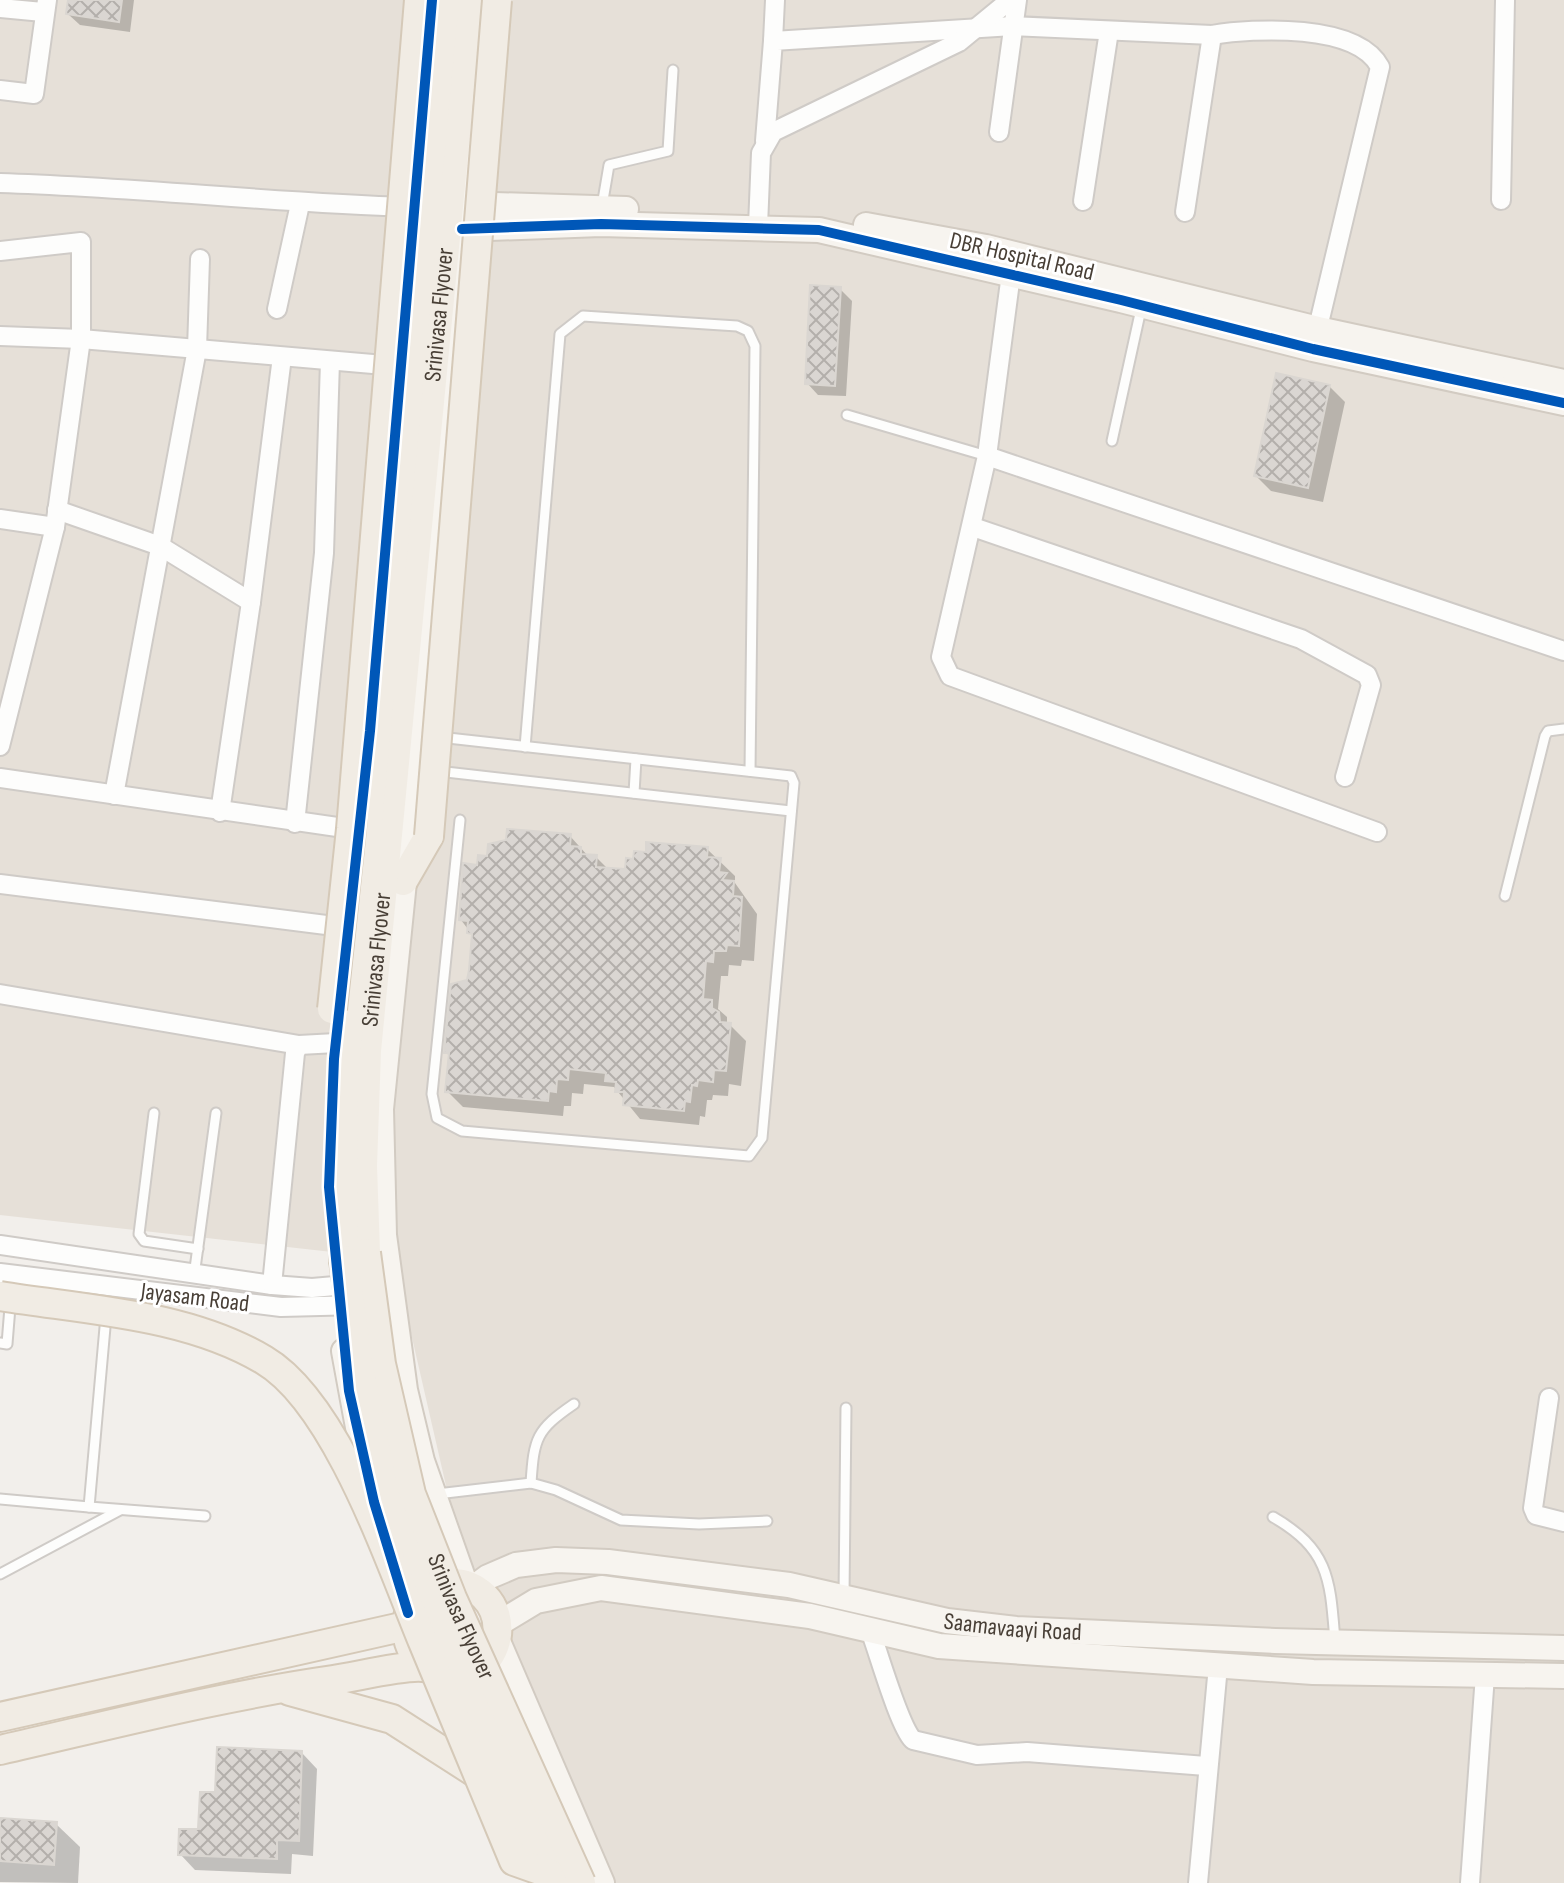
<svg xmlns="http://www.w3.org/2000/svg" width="1564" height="1883" font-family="'Sofia Sans Condensed',sans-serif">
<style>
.residential{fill:#e6e0d8}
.shadow{fill:#0003}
.building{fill:url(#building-cross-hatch);stroke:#dad6d1;stroke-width:2}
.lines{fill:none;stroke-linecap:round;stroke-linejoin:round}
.lane-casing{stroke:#cfcbc7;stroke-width:13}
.street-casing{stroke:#cfcbc7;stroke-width:22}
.secondary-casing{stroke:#d2cbc2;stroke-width:28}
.primary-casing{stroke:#d5c9b8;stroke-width:32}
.lane{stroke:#fdfdfc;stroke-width:9}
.street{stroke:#fdfdfc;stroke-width:18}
.secondary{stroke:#f7f4ef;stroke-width:24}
.primary{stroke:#f1ece4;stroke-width:28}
.primary-bridge-casing{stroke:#d5c9b8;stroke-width:32;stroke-linecap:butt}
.primary-bridge{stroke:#f1ece4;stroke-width:28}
.cycleway-casing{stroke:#fff;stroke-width:15}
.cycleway{stroke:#0057b8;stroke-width:10}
.labels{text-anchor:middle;stroke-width:6;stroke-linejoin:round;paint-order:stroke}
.street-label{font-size:24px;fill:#483f36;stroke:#fff}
</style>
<defs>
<pattern id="building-cross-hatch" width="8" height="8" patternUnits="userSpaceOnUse" patternTransform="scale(2)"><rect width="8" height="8" fill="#dad6d2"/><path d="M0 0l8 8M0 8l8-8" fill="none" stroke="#b3afab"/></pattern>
</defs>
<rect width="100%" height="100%" fill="#f2efeb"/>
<g class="residential">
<polygon points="0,0 421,0 333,1032 331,1189 341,1253 0,1215"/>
<polygon points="491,0 1564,0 1564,1883 611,1883 458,1538 394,1259 389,1043"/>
</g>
<g class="shadow">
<polygon points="70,0 134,0 130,32 80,25 68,14"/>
<polygon points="840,289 852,301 846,396 818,395 807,383"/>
<polygon points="1329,386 1345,402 1323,502 1271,491 1256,476"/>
<polygon points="570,836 588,856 596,857 609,870 627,871 707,849 735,876 735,883 757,914 754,961 742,960 741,966 729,965 728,976 721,976 718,1009 727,1017 727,1022 746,1041 741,1086 729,1084 728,1096 713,1095 712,1100 707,1100 705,1117 700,1116 699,1125 640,1119 614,1087 584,1084 583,1094 572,1093 571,1106 564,1106 563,1116 463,1107 447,1091 450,1057 446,1052 468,981 474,937 461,920 479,867 489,858"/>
<polygon points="302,1753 317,1769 313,1856 292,1854 291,1874 195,1870 180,1854 200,1832 217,1794"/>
<polygon points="0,1820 56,1824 80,1847 78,1883 0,1882"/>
</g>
<g class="building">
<polygon points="68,0 122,0 119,22 66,14"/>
<polygon points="810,285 841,287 835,386 805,384"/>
<polygon points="1276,373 1330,385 1308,488 1254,476"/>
<polygon points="507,829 571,834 570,846 581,847 581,854 597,855 596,867 625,869 626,858 633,859 634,851 646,852 646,842 708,847 707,857 721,858 719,872 727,873 722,880 734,881 733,896 742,897 739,946 727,945 726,951 714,951 713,962 706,961 703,999 712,1000 712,1008 719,1012 720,1022 731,1023 726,1071 714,1070 713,1082 698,1080 697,1086 692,1085 690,1102 685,1101 684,1111 623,1105 624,1092 615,1092 616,1082 605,1081 606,1073 569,1069 568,1080 557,1079 556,1092 549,1091 548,1101 445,1092 449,1053 444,1053 451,984 467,980 469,970 472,934 467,933 468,921 459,920 463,863 477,865 478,855 487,856 488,844 506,840"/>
<polygon points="217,1747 302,1751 299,1841 277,1840 277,1859 178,1855 179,1829 198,1829 200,1792 215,1792"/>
<polygon points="0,1818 57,1822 54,1865 0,1861"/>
</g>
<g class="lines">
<defs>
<g id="lane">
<polyline points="602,206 609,165 668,151 673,70"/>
<polyline points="847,415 987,456"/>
<polyline points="1112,441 1141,309"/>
<polyline points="439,737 791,776 794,783 762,1138 749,1156 462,1131 437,1118 432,1094 460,820"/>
<polyline points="525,747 560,334 583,316 737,326 748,331 755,346 750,771"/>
<polyline points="437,771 791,811"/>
<polyline points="634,793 636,759"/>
<polyline points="1505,896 1545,736 1548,731 1564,729"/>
<polyline points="154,1113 139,1234 144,1241 198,1249"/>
<polyline points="194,1276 216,1113"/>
<polyline points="0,1343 7,1344 10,1307 15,1308"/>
<path d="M531,1483C534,1438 536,1430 574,1404"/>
<polyline points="437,1494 531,1483 556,1490 621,1520 699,1524 767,1521"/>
<polyline points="0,1499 89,1507 106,1316"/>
<polyline points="89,1507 205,1516"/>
<path d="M1273,1517C1330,1550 1330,1580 1335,1641"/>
<polyline points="0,1574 120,1510"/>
<polyline points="844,1596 846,1408"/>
</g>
<g id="street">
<polyline points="0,8 43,12"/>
<polyline points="773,41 775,0"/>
<polyline points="0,90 34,94 47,0"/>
<polyline points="999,132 1017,0"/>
<path d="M765,141L773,41L1013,26L1212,35C1254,28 1357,23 1380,67L1315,340"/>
<path d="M0,183C137,187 273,203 409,207"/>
<polyline points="1501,200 1505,0"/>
<polyline points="1083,201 1109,31"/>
<polyline points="1185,212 1212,35"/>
<polyline points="758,226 761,153 773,132 959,42 1010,0"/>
<polyline points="0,251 81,242 81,339 0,336"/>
<polyline points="1011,274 987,456 941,657 950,676 1377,832"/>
<polyline points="277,309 300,204"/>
<polyline points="987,456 1564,651"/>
<polyline points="57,510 160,546 251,602 282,357"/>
<polyline points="0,519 55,527"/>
<polyline points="973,527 1301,639 1367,675 1371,685 1345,777"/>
<polyline points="0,746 55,527 81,339 396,366"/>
<polyline points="0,778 351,829"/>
<polyline points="114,795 197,349 200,259"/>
<polyline points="220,812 251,602"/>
<polyline points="295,823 324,553 330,361"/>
<polyline points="0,884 342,927"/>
<polyline points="0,994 299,1045"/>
<polyline points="0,1245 272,1285 312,1288 358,1284"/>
<polyline points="0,1273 281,1307 360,1305"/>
<polyline points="272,1285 295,1053 299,1045 336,1043"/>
<polyline points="1549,1398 1533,1508 1536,1515 1564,1522"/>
<path d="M870,1630C879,1654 899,1726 913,1740L977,1755L1027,1752L1206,1766"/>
<polyline points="1198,1883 1218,1666"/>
<polyline points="1470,1883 1485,1675"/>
</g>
<g id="secondary">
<polyline points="465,204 626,209"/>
<polyline points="866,225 986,247 1318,329 1564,382"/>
<polyline points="463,229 601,224 819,230 1121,300 1313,349 1564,403"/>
<polyline points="344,1351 362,1449"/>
<polyline points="466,1586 422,1461 405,1390 384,1235 381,1109 434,586 452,332 474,122"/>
<path id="s1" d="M473,1588L488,1577L516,1565L556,1560L608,1562L789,1585L947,1621L1016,1629L1275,1641L1564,1648"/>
<polyline points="498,1624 536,1601 601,1588 810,1616 939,1646 1313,1672 1564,1676"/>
<polyline points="497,1639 602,1883"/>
</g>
<g id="primary">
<polyline points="403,881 429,836"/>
<path id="s2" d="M366,1253L363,1166L367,1051L469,0"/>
<polyline points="344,1260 343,1089 445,0"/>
<polyline points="290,1691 392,1719 487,1780"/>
<polyline points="0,1717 406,1626"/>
<path d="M0,1750C110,1725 221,1696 333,1680C355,1677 403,1665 423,1667C440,1669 451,1680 470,1672C499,1660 507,1619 484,1596C442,1557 375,1613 424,1667"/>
</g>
</defs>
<use href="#lane" class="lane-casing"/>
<use href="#street" class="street-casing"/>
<use href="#secondary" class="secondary-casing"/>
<use href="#primary" class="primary-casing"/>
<use href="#lane" class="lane"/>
<use href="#street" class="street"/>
<use href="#secondary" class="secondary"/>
<use href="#primary" class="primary"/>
<defs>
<g id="primary-bridge">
<polyline points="429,836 497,0"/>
<polyline points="332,1009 351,829 419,0"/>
<path id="s3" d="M366,1253L381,1364L411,1494L452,1598L581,1883"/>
<polyline points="344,1260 358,1362 385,1496 412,1568 552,1882"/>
<path d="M0,1296C87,1310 187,1314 264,1360C337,1403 391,1565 423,1642C453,1715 484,1788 514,1861L548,1873"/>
</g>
</defs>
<use href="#primary-bridge" class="primary-bridge-casing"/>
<use href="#primary-bridge" class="primary-bridge"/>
<defs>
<g id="cycleway">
<polyline points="462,229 601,224 819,230 1121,300 1313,349 1564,403"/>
<polyline points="408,1613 374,1502 349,1391 329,1187 334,1059 370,731 432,0"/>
</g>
</defs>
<use href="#cycleway" class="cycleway-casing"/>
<use href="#cycleway" class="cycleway"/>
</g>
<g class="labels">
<g class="street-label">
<text transform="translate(1022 256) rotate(13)" y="8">DBR Hospital Road</text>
<text dy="8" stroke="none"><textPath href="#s2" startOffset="942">Srinivasa Flyover</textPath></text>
<text dy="8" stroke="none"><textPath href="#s2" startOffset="294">Srinivasa Flyover</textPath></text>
<text transform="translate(195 1297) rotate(7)" y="8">Jayasam Road</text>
<text dy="8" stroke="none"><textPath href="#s3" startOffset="378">Srinivasa Flyover</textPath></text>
<text dy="8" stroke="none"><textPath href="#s1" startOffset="552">Saamavaayi Road</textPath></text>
</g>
</g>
</svg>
